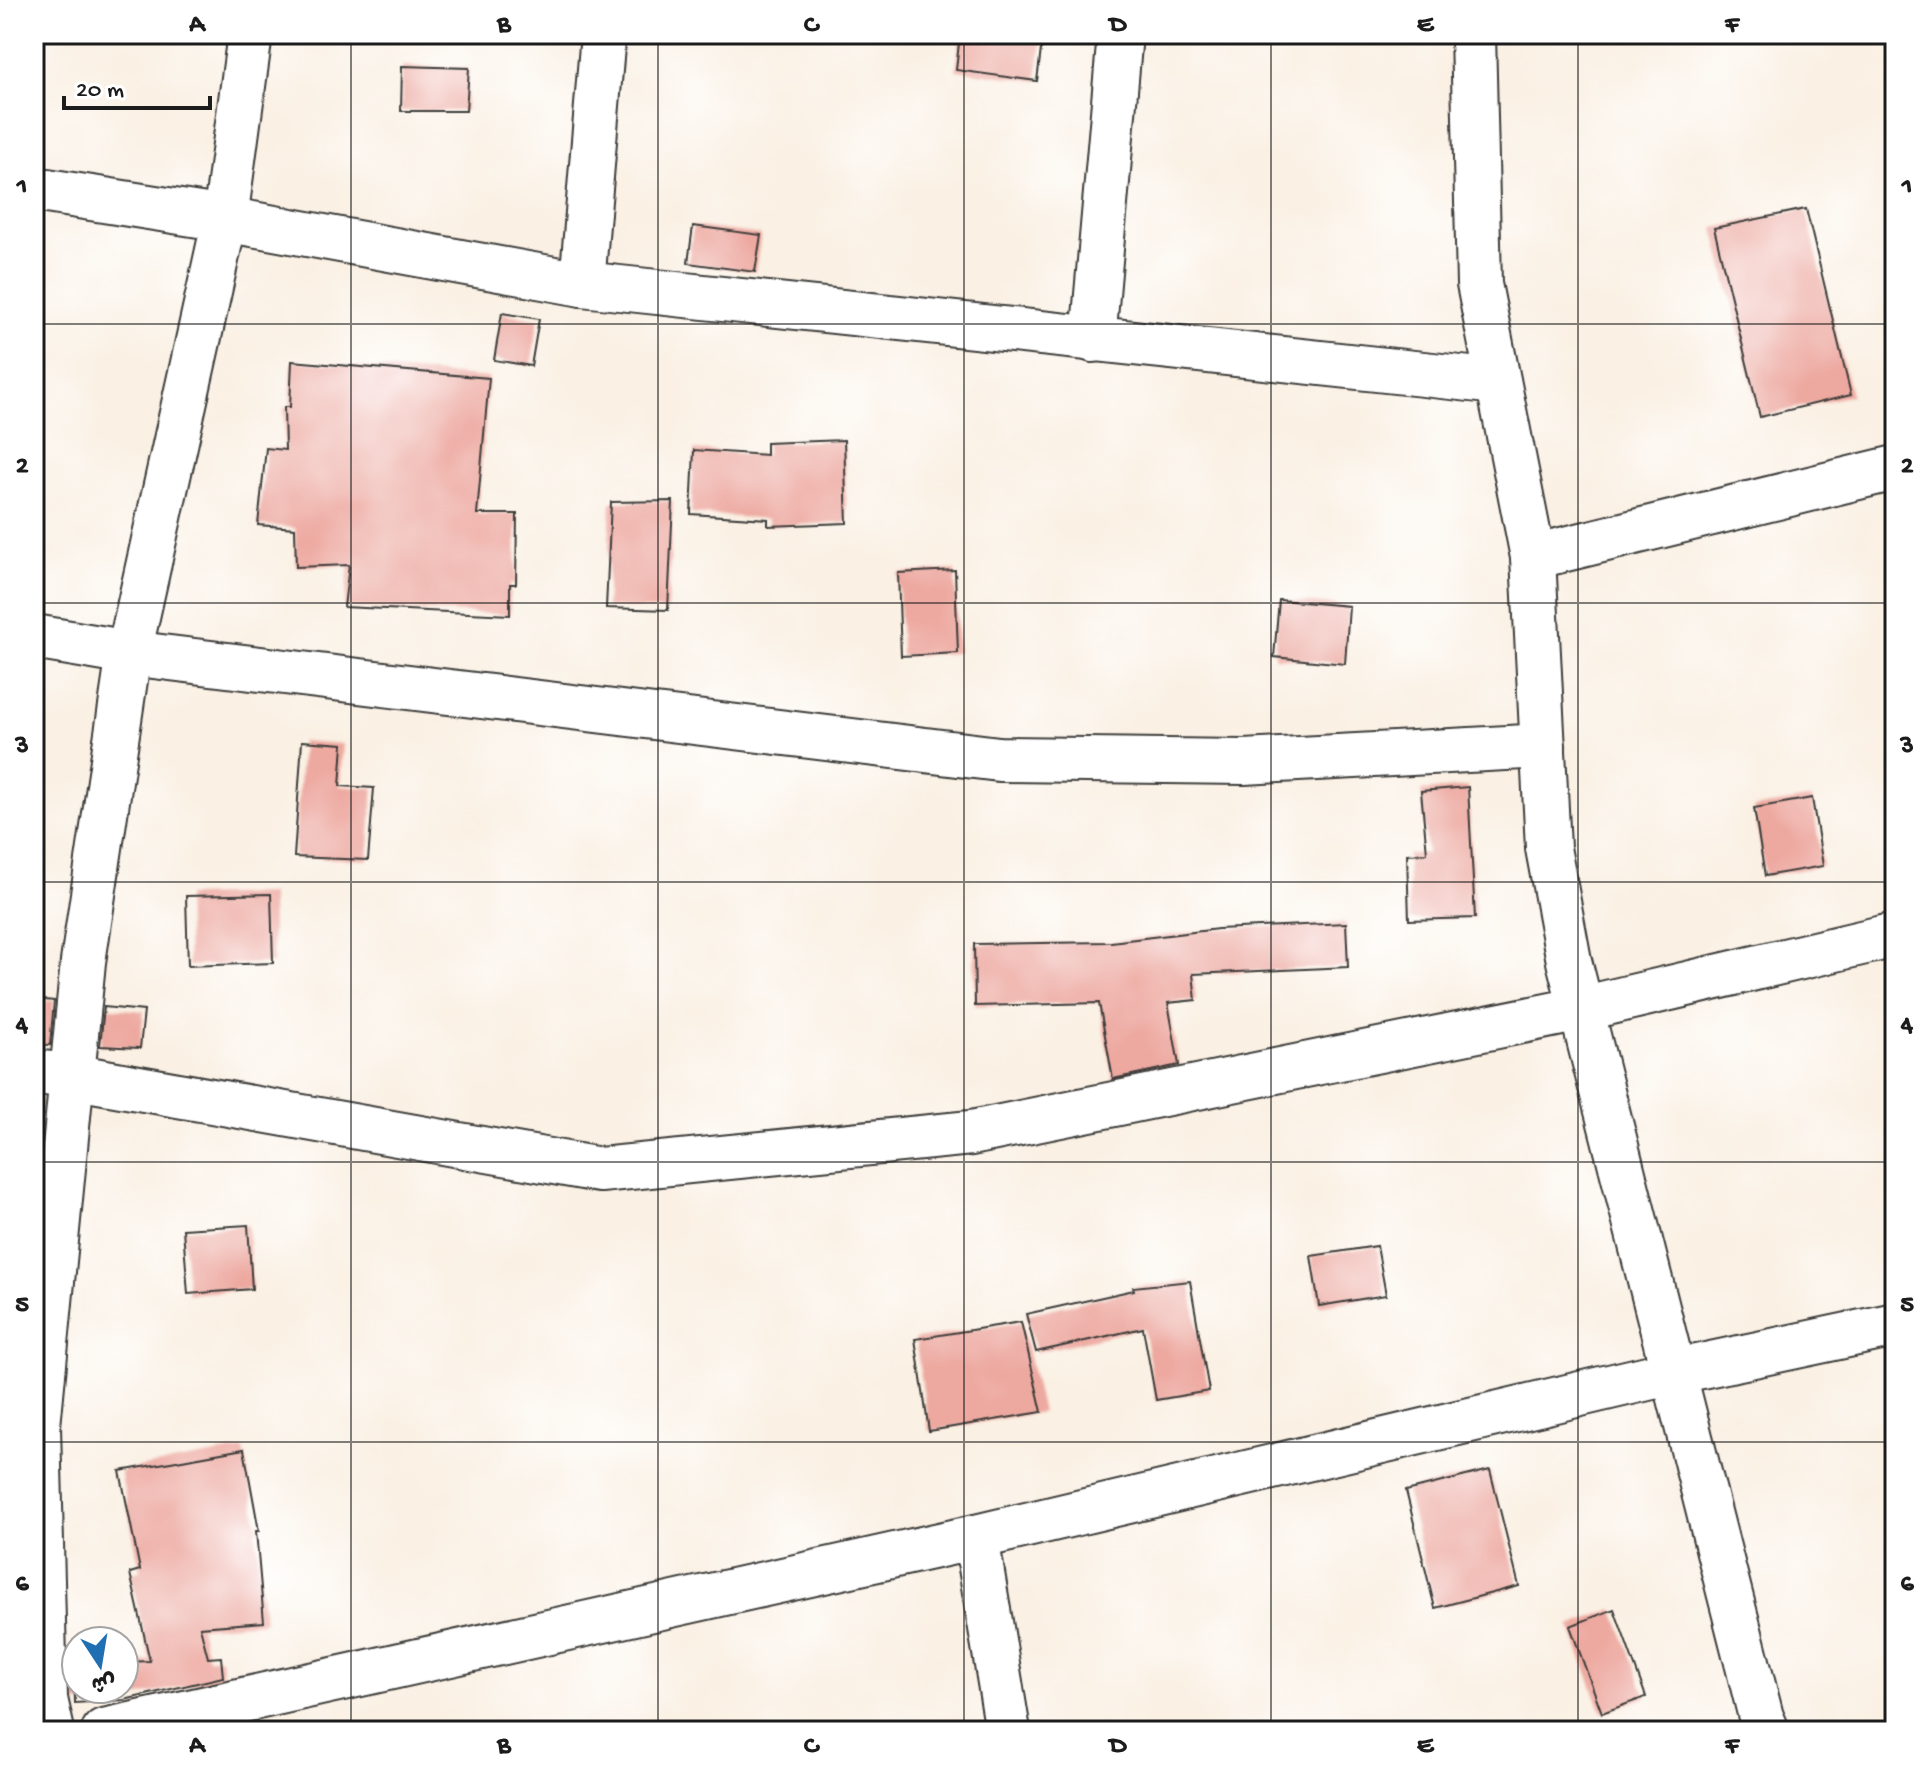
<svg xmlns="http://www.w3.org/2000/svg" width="1929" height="1765" font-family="'Gochi Hand','Playpen Sans Arabic',sans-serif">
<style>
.building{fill:#eda9a0}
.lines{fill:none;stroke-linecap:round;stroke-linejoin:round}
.minor-casing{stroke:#3d3c3a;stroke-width:48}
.minor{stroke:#fff;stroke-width:44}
.grid{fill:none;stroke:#1c1c1c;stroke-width:2;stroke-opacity:0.55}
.neatline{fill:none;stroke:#1c1c1c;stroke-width:3}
.grid-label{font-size:26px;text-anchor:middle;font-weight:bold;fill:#1c1c1c}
</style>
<rect width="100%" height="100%" fill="#fff"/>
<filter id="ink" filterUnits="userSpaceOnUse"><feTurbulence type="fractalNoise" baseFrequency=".0125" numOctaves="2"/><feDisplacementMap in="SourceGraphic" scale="16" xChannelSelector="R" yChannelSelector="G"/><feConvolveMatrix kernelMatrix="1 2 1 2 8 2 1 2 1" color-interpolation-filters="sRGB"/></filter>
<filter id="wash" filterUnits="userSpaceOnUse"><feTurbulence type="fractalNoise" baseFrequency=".006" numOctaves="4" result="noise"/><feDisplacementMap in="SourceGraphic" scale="32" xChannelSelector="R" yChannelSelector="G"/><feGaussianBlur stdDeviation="1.8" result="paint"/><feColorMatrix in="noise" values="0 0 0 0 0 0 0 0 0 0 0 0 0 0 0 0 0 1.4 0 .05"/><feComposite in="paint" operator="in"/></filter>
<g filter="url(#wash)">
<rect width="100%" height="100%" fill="#faf0e3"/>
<g id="blocks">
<g class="building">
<polygon points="960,34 1043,34 1037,81 956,70"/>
<polygon points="402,66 469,68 466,111 401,111"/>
<polygon points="1806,209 1851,395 1760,417 1714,228"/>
<polygon points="693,226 761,235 755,272 688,263"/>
<polygon points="502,313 539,319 531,366 494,360"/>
<polygon points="292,361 489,378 477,514 517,514 516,584 510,584 510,615 344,607 349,565 296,567 295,528 258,525 266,448 285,450 284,407 290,407"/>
<polygon points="844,440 847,523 768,526 768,519 691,514 694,450 766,455 766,443"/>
<polygon points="673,501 668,610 606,608 611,502"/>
<polygon points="955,570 958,653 901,656 898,573"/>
<polygon points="1279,600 1349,606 1345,664 1274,657"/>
<polygon points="302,741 343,744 340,786 374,788 368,860 294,857"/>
<polygon points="1468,787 1475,918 1409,920 1407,854 1427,853 1421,791"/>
<polygon points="1812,798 1823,866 1765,876 1754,808"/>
<polygon points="271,894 273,963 188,966 186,896"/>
<polygon points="1346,923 1348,967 1193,974 1196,1000 1168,1003 1179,1065 1113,1079 1099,1003 975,1006 974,944 1111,942 1218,929"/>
<polygon points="34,999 54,1001 50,1045 34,1044"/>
<polygon points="104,1007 144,1011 140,1048 100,1046"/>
<polygon points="248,1225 252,1289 188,1294 183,1229"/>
<polygon points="1377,1246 1386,1295 1319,1306 1311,1256"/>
<polygon points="1190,1281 1209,1391 1156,1400 1143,1328 1036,1352 1026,1314 1134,1290 1133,1287"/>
<polygon points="1021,1322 1042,1412 929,1431 915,1339"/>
<polygon points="244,1449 259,1531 256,1531 264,1622 200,1627 208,1658 221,1657 223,1677 124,1700 75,1703 74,1664 76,1664 76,1689 124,1689 124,1662 150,1661 130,1573 140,1570 120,1471"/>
<polygon points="1490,1470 1519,1586 1435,1608 1406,1491"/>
<polygon points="1614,1609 1646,1697 1602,1713 1570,1626"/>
</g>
</g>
</g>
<g filter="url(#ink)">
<use href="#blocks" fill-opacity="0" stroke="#3d3c3a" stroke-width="2"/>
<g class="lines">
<defs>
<g id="minor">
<polyline points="1473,34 1479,284 1533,557 1548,848 1569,961 1761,1717 1767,1731"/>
<polyline points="34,189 225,219 582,284 1498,382"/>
<polyline points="582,284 603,34"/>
<polyline points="1093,340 1120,34"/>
<polyline points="1533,557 1895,468"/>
<polyline points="34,637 129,653 999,759 1244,762 1543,746"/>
<polyline points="34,1072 71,1076 600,1170 971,1133 1581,1009 1895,935"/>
<polyline points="976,1537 1008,1731"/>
<polyline points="52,1731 45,1699 38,1426 83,962 129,653 225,219 250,34"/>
<polyline points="104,1731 976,1537 1673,1372 1895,1325"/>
</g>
</defs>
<use href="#minor" class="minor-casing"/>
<use href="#minor" class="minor"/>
</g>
</g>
<path class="grid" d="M351,34V1731M658,34V1731M964,34V1731M1271,34V1731M1578,34V1731M34,324H1895M34,603H1895M34,882H1895M34,1162H1895M34,1442H1895"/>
<rect width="1929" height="1765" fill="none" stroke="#fff" stroke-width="88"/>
<g transform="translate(100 1665) rotate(168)"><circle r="38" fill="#ffffff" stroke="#a4a4a4" stroke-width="2"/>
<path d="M0-6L14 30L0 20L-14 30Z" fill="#1f6fb2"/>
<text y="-12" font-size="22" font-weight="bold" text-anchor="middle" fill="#1c1c1c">ش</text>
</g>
<path d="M64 96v12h146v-12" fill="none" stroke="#1c1c1c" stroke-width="4"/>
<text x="76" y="96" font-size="24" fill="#1c1c1c" stroke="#ffffff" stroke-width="6" paint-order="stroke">20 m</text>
<rect x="44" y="44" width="1841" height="1677" class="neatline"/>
<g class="grid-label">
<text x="197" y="31">A</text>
<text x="504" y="31">B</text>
<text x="811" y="31">C</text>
<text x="1118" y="31">D</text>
<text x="1425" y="31">E</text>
<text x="1732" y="31">F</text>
<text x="22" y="193">1</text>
<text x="1907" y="193">1</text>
<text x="22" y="472">2</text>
<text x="1907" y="472">2</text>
<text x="22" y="752">3</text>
<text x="1907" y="752">3</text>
<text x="22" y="1031">4</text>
<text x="1907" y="1031">4</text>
<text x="22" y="1311">5</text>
<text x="1907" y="1311">5</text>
<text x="22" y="1590">6</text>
<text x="1907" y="1590">6</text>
<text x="197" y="1752">A</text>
<text x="504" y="1752">B</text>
<text x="811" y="1752">C</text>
<text x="1118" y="1752">D</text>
<text x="1425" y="1752">E</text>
<text x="1732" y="1752">F</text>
</g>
</svg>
